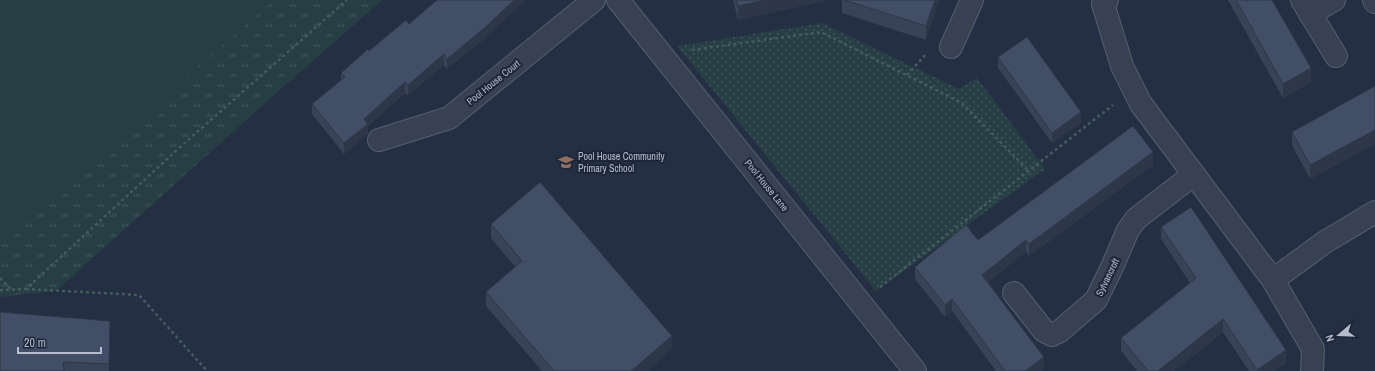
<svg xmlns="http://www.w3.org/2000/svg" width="1375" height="371" font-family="'Archivo Narrow',sans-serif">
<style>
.grass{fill:url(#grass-dots)}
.park{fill:url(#park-tufts)}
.pitch{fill:#263e44}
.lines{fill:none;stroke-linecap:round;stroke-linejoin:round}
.minor-casing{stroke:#565f70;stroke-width:24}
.path{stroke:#445b60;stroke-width:2.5;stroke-dasharray:3 3;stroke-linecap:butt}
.minor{stroke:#384152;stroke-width:22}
.wall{fill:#394357}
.shaded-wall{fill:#2e3747}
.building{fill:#424e65;stroke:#2e3747}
.labels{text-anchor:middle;stroke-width:4;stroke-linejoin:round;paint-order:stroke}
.street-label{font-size:10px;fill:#b5bccc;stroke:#1d2638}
.poi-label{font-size:10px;fill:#b5bccc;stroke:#1d2638;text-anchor:start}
</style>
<defs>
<pattern id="grass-dots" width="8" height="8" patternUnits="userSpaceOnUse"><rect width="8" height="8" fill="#263e44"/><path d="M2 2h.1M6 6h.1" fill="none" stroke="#43585e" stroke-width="1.8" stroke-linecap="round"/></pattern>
<pattern id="park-tufts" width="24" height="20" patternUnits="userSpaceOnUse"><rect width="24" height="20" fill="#263e44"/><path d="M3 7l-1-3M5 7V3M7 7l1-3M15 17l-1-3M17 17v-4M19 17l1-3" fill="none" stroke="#43585e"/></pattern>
</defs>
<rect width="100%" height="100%" fill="#242f43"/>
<polygon class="grass" points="822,23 959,89 977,78 1045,169 876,291 677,46"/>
<polygon class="park" points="0,0 382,0 272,97 56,291 0,297"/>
<polygon class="pitch" points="0,0 274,0 0,240"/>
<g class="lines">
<defs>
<g id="minor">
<polyline points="618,0 915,371"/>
<polyline points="1107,0 1103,4 1122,66 1141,104 1273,280 1313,349 1312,371"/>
<polyline points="1302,0 1336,56"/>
<polyline points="1374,0 1375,2"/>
<polyline points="1310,14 1334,0"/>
<polyline points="951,47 972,0"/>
<polyline points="379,140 449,118 594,0"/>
<polyline points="1273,280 1325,242 1375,212"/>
<polyline points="1014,293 1044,331 1052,335 1060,331 1096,300 1113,265 1128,230 1136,219 1193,175"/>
</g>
</defs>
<use href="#minor" class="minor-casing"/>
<g class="path">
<polyline points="692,50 821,32 962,103 1029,171"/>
<polyline points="907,75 927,53"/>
<polyline points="0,278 12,290"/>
<polyline points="880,287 1113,105"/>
<polyline points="26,289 139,295 207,371"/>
<polyline points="0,290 26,289 179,148 347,0"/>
</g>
<use href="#minor" class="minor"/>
</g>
<g class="wall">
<polygon points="437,0 525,0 489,35 447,69 444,65 408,95 405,93 368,126 368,134 344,154 312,114 312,104 341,80 341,73 369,51 409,24"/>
<polygon points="733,0 824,0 824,1 738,20"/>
<polygon points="842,0 939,0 939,1 926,40 842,13"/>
<polygon points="1228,0 1272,0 1311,82 1283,98"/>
<polygon points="998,57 1081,123 1052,143 998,68"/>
<polygon points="1375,86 1375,144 1310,179 1292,145 1292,132"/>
<polygon points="1153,165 1029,256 1026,252 988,282 1044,369 1041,371 996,371 952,311 945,317 915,279 915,267"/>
<polygon points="491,224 672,349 647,371 542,371 486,306 486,292 515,267 491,238"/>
<polygon points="1161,227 1286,363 1274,371 1249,371 1223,332 1174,371 1137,371 1121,351 1121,338 1190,283 1161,239"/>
<polygon points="110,336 109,371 0,371"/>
</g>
<g class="shaded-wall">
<polygon points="514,0 525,0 489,35 447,69 447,59"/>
<polygon points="766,0 824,0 824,1 738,20 738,6"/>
<polygon points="935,0 939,0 939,1 926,40 926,26"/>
<polygon points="444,54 444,65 408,95 408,85"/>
<polygon points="1311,68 1311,82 1283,98 1283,84"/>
<polygon points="405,82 405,93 368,126 368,134 344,154 344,143 364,119"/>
<polygon points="1081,112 1081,123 1052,143 1052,133"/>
<polygon points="1375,130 1375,144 1310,179 1310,165"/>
<polygon points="1153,152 1153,165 1029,256 1029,244"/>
<polygon points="1026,240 1026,252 982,287 982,275"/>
<polygon points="952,299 952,311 945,317 945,305"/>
<polygon points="1223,319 1223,332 1174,371 1158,371"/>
<polygon points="672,336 672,349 647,371 631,371"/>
<polygon points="1286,350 1286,363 1274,371 1257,371 1257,370"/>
<polygon points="1044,357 1044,369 1041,371 1025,371"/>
</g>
<g class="building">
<polygon points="437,0 514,0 489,24 447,59 444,54 408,85 405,82 364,119 368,124 344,143 312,104 345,77 341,73 368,49 369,51 406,20 409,24"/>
<polygon points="736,0 766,0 738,6"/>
<polygon points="844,0 935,0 926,26"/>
<polygon points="1236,0 1272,0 1311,68 1283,84"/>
<polygon points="1027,37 1081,112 1052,133 998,57"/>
<polygon points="1375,86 1375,130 1310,165 1292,132"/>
<polygon points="1133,126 1153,152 1029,244 1026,240 982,275 1044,357 1025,371 1005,371 952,299 945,305 915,267 966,225 978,240"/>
<polygon points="540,182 672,336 631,371 554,371 486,292 522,261 491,224"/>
<polygon points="1191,207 1286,350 1257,370 1223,319 1158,371 1148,371 1121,338 1196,278 1161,227"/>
<polygon points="0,312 110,321 109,364 63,362 64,371 0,371"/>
</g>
<defs>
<symbol id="school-bare" viewBox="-9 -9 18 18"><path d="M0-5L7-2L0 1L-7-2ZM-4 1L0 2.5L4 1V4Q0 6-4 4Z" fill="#8d6e63" stroke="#1d2638" stroke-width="2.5" paint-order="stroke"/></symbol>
</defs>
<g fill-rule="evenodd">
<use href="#school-bare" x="555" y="151" width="22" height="22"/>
</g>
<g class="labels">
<g class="street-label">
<text transform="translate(493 82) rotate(-39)" y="4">Pool House Court</text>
<text transform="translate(767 185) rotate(51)" y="4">Pool House Lane</text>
<text transform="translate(1107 277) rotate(-64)" y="4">Sylvancroft</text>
</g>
<g class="poi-label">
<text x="578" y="160">Pool House Community<tspan x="578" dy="12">Primary School</tspan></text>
</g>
</g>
<g transform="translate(1339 335) rotate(251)" stroke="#1d2638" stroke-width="3" paint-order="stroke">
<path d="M0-3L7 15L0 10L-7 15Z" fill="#b5bccc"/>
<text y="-6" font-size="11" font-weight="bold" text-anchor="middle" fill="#b5bccc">N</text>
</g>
<path d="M18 347v6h83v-6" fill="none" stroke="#b5bccc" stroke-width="2"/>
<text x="24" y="347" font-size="12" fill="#b5bccc" stroke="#1d2638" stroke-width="3" paint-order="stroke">20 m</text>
</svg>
